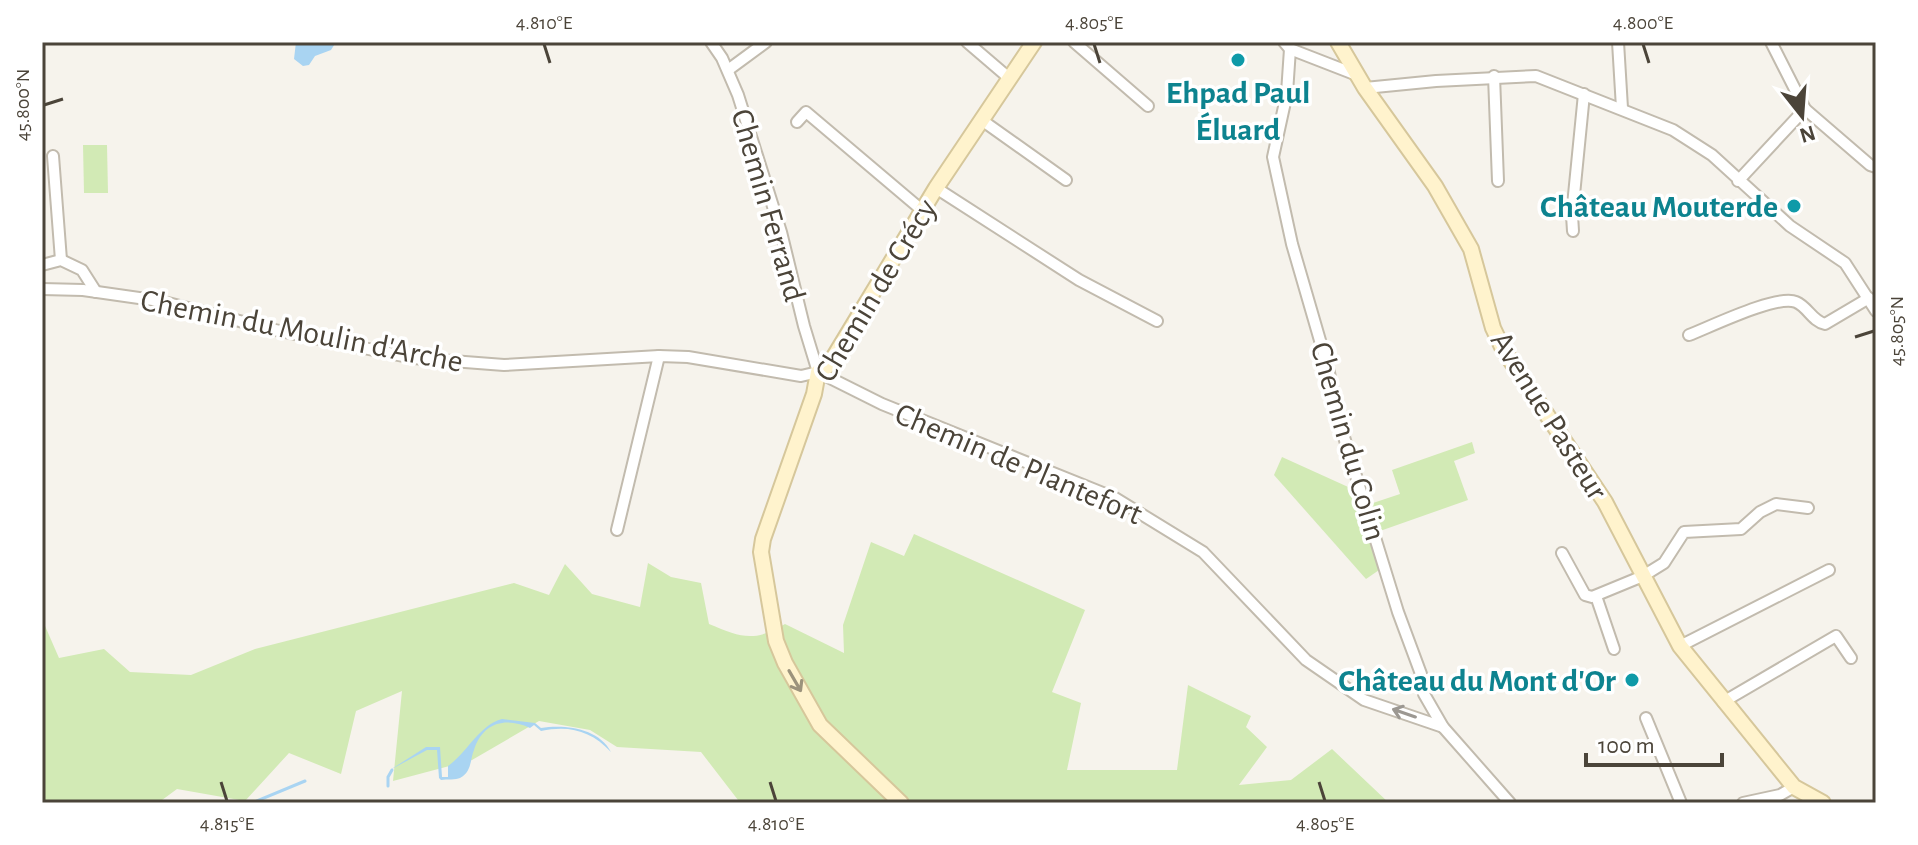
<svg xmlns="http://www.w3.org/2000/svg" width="1918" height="845" font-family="'Alegreya Sans',sans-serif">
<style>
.green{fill:#d2eab5}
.water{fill:#a9d4f2}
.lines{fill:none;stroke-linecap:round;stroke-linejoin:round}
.stream{stroke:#a9d4f2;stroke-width:3}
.street-casing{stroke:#c2bbae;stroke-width:14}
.secondary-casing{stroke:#d6c79b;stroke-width:18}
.street{stroke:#fff;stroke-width:10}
.secondary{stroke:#fff3cd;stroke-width:14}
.oneway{stroke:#9c937c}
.oneway2{stroke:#9c9892}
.ticks{fill:none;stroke:#4b4439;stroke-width:3}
.culture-dot{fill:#0f9aa8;stroke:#fff;stroke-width:3}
.labels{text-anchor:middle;stroke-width:7;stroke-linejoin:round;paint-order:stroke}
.culture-label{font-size:32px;font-weight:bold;fill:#0d838f;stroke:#fff;text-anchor:end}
.street-label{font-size:32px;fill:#4b4439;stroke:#fff}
.neatline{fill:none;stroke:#4b4439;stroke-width:3}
.ticks-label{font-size:20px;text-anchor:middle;fill:#4b4439}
</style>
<rect width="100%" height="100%" fill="#f6f3ec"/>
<g class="green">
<polygon points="83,145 107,145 108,193 84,193"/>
<polygon points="1472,442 1475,453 1454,461 1468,500 1380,531 1370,504 1400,494 1392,470"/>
<polygon points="1282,457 1357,491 1382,568 1366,579 1274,475"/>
<path d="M914,534L1085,610L1052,692L1081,703L1067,770H1177L1188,685L1251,716L1246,727L1267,747L1239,785L1291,780L1332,749L1389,803H736L738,800L701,752L617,747L590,730L539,721L472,760L393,781L402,691L356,711L341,774L289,753L245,801L177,789L158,803H42V619L59,658L104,649L130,672L191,675L255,649L514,583L549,595L565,564L592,594L640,607L648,563L671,577L701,583L709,624C741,637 753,643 785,624L844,653L843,625L871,542L904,556Z"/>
</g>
<g class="water">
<polygon points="296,42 336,42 331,50 315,56 309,65 303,66 294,59"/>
<path d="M502,719L535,723L541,728C564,724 599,728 611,752C591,731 570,725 541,731L534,725L530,728C506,717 483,722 474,750C470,759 472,772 460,778C456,780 447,779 441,780L439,778L437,750H427L390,770L426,747H440L442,777H448V766C467,753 479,725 502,719Z"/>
</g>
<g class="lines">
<g class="stream">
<polyline points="388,786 388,777 392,770"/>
<polyline points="252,803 305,781"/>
</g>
<defs>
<g id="street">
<polyline points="711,42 722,58 738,95 781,232 804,326 818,372"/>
<polyline points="967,42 1009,78"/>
<polyline points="1074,42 1148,106"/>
<polyline points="1284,42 1290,49 1357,75"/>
<polyline points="1618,42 1622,108"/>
<polyline points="1771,42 1805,109 1870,165 1876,167"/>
<polyline points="1290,49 1287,93 1273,157 1292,244 1328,368 1340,424 1398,612 1421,674 1424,694 1443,727 1510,803"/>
<polyline points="728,70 766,42"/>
<polyline points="1494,76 1498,181"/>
<polyline points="1365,88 1436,81 1536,76 1673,130 1712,155 1790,226 1845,263 1876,311"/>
<polyline points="983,121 1066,180"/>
<polyline points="797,122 806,112 923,211"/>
<polyline points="53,156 61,260"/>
<polyline points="1738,181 1805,109"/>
<polyline points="936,188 1079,280 1157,321"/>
<polyline points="1573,231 1572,215 1584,94"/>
<polyline points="42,265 61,260 82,270 96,292"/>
<polyline points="42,289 83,290 160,301 275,330 413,358 504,365 659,356 688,357 801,376 818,372"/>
<path d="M1689,335C1710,327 1777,294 1796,302C1808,307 1812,321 1825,324L1869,298"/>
<polyline points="818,372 882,404 1115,498 1203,552 1306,660 1364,700 1443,727"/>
<polyline points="617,530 659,356"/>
<polyline points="1562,553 1585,595 1592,597 1643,576 1664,563 1684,532 1741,529 1760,512 1776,504 1808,508"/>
<polyline points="1596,596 1614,649"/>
<polyline points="1680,646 1829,570"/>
<polyline points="1723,702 1836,636 1851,658"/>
<polyline points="1646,718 1681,803"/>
<polyline points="1743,803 1780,795 1794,787"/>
</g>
<g id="secondary">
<polyline points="1338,42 1365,88 1435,186 1471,249 1493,328 1503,349 1605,502 1680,646 1794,787 1823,803"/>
<polyline points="901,803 820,725 785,663 776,641 761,552 763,539 814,394 818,372 829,365 936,188 1034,42"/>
</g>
</defs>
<use href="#street" class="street-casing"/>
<use href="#secondary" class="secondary-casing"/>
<use href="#street" class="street"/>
<use href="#secondary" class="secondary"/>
</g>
<defs><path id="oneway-shaft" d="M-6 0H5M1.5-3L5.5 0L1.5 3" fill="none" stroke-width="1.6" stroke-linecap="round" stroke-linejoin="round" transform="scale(2)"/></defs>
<use class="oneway" href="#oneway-shaft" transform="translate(795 681) rotate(60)"/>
<use class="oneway2" href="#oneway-shaft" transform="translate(1404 713) rotate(-161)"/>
<path class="ticks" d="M544,44L550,63M1094,44L1100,63M1643,44L1649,63M44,105L63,99M1855,337L1874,331M221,782L227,801M770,782L776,801M1319,782L1325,801"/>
<g class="culture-dot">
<circle cx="1238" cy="60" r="8"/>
<circle cx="1794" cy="206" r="8"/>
<circle cx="1632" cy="680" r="8"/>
</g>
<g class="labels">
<g class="culture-label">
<text x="1238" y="103" text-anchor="middle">Ehpad Paul<tspan x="1238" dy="37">Éluard</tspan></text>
<text x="1778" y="217">Château Mouterde</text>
<text x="1616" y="691">Château du Mont d'Or</text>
</g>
<g class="street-label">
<text transform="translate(769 205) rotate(74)" y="11">Chemin Ferrand</text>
<text transform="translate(875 290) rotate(-59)" y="11">Chemin de Crécy</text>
<text transform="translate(302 330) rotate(11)" y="11">Chemin du Moulin d'Arche</text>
<text transform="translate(1550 415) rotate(58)" y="11">Avenue Pasteur</text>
<text transform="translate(1349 441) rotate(74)" y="11">Chemin du Colin</text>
<text transform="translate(1019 463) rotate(23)" y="11">Chemin de Plantefort</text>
</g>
</g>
<rect width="1918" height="845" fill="none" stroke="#ffffff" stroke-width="88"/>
<g transform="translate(1802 116) rotate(163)" stroke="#ffffff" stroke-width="6" paint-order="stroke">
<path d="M0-6L14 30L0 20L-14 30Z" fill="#4b4439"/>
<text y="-12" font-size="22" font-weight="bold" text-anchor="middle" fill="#4b4439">N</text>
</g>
<path d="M1586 753v12h136v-12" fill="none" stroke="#4b4439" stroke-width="4"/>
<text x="1598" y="753" font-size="24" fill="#4b4439" stroke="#ffffff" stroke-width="6" paint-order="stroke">100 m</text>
<rect x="44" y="44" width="1830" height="757" class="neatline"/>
<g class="ticks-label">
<text x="544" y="29">4.810°E</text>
<text x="1094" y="29">4.805°E</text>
<text x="1643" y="29">4.800°E</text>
<text transform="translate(22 105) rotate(-90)" y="7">45.800°N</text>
<text transform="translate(1896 331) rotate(-90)" y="7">45.805°N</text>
<text x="227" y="830">4.815°E</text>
<text x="776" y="830">4.810°E</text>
<text x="1325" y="830">4.805°E</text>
</g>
</svg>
